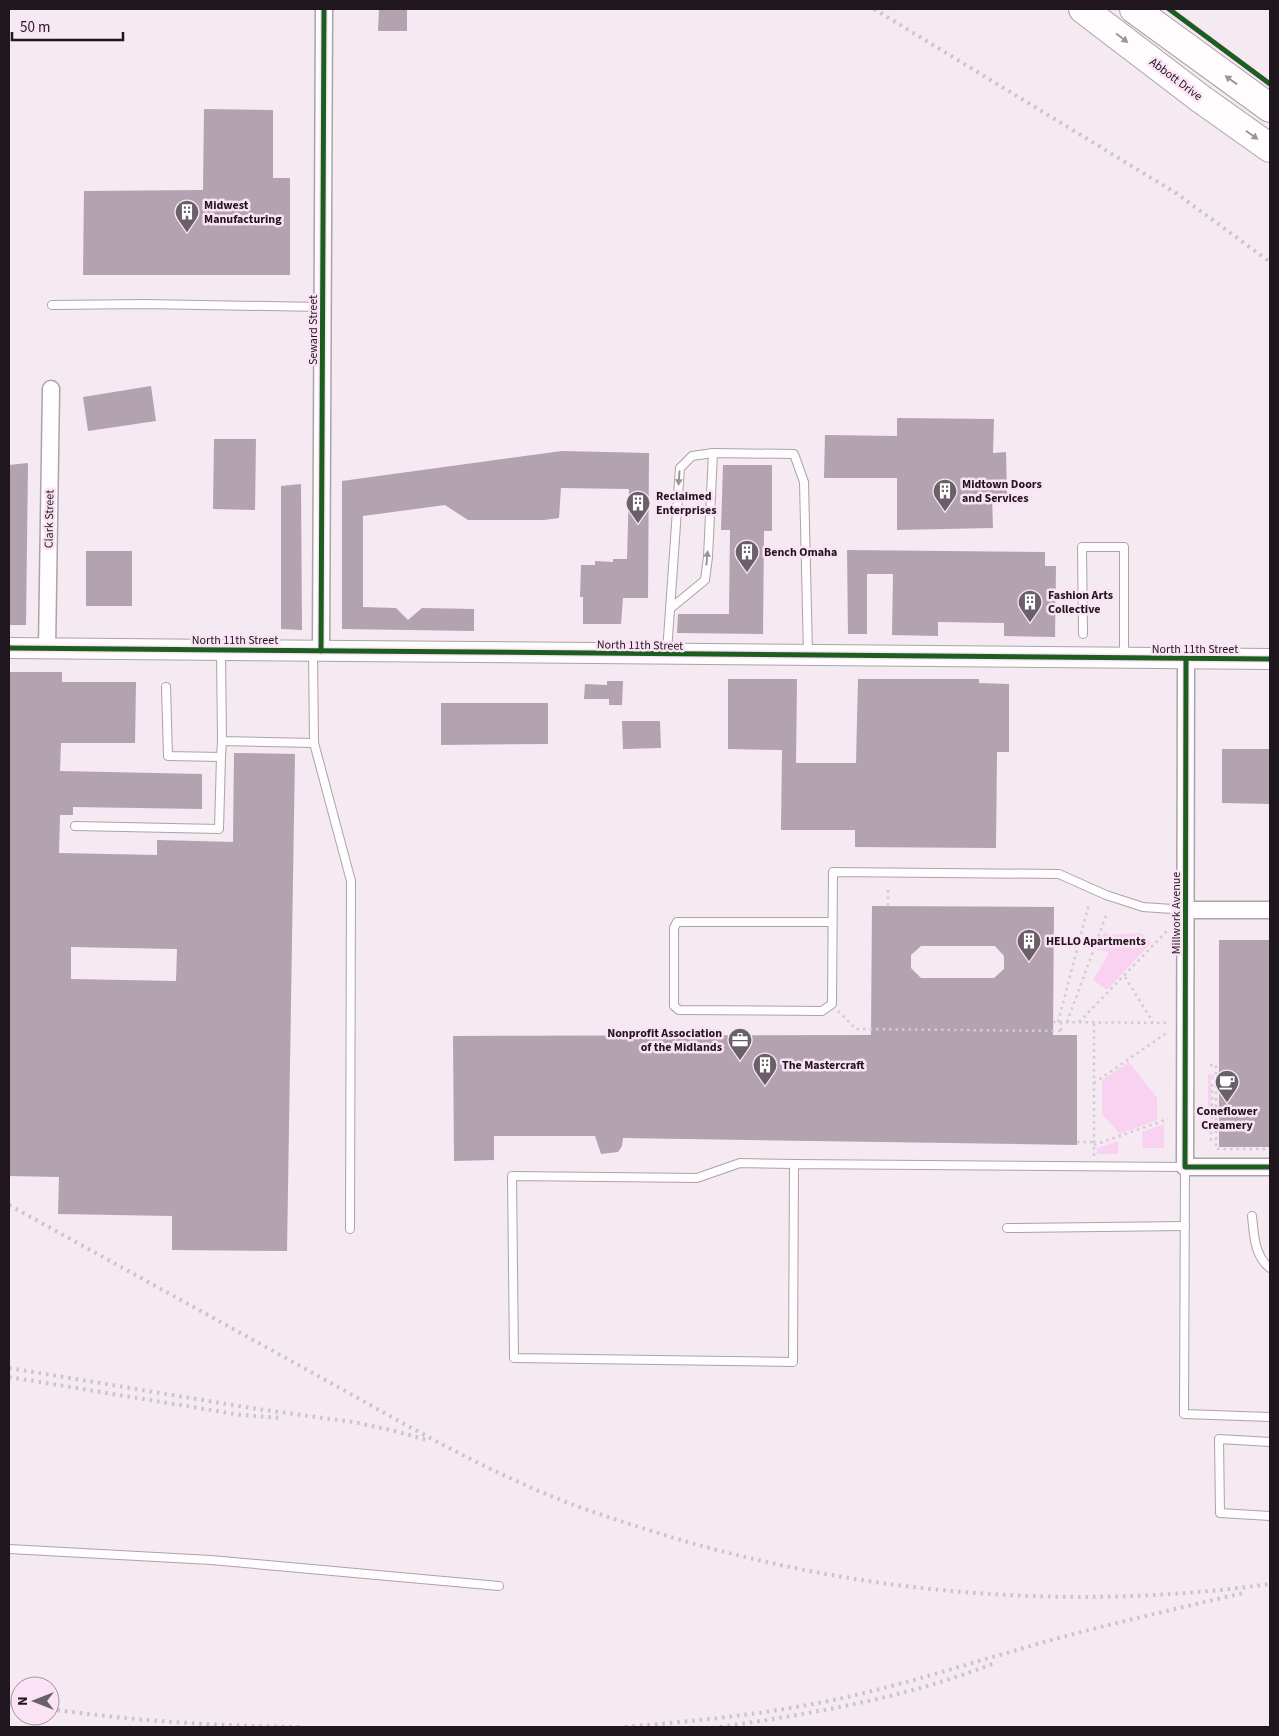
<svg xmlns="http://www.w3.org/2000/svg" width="1279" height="1736" font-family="'Source Sans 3',sans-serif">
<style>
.green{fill:#fad2f1}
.building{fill:#b3a2af;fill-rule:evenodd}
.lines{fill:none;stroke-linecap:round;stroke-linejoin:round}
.service-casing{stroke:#aca3a9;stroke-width:10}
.minor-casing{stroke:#aca3a9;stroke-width:19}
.tertiary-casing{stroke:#aca3a9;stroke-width:22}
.trunk-casing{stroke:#aca3a9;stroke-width:30}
.path{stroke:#d1ccd0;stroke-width:2.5;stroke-dasharray:2.5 4;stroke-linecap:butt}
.service{stroke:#fefcfd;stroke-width:8}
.minor{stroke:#fefcfd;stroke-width:16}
.tertiary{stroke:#fefcfd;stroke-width:20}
.trunk{stroke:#fefcfd;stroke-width:28}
.rail{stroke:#c9c5c8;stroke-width:4;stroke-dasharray:2.5 5;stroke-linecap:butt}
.cycleway-casing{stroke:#fbe3f5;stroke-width:8}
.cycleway{stroke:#1b5e20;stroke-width:5}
.oneway{fill:#9a9598}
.labels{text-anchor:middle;stroke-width:5;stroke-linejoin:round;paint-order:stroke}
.street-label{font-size:12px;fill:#1f171d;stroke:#fbe3f5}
.poi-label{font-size:12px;font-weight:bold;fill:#1f171d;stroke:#fbe3f5;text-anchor:start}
</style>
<rect width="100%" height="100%" fill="#f5e9f2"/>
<g class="green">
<polygon points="1104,932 1110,935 1141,933 1151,943 1107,990 1093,980 1109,953 1101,950 1097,951"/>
<polygon points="1129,1062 1157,1098 1157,1120 1120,1134 1102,1114 1102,1080"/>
<polygon points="1208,1074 1214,1074 1214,1079 1211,1080 1211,1117 1208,1117"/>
<polygon points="1164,1124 1164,1148 1143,1148 1142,1132"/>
<polygon points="1118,1141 1118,1154 1097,1154 1097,1148"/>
</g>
<g class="building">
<polygon points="379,9 407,9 407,31 378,31"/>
<polygon points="204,109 273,110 273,178 290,178 290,275 83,275 84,191 203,190"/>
<polygon points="151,386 156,421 88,431 83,397"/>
<polygon points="897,418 994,419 993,453 1006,452 1007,495 992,495 993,528 897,530 897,478 824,478 825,435 897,436"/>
<polygon points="214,439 256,439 255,510 213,509"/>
<polygon points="562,451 649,453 648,598 623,598 621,624 583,624 583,597 580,597 581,565 595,565 595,561 613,562 613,559 627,559 629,489 561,488 559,518 544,520 468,520 445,505 363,516 363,607 396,608 408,620 422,608 474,609 474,631 342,629 342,481"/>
<polygon points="28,463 26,625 9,625 9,465"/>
<polygon points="723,465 772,465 772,531 764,531 763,634 677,633 678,614 729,614 730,530 721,530"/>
<polygon points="301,484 302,630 281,629 281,486"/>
<polygon points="847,550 1045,552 1045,566 1056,566 1055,637 1004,636 1004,623 938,622 938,636 892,635 893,574 867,574 867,634 848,634"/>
<rect x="86" y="551" width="46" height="55"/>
<path d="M9,672H62V682H136L135,743H61L60,771L202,774V809L73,807V815H60L59,853L157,855V840L233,842L234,753L295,754L287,1251L172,1250V1216L58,1214L59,1177L9,1176ZM71,947L177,949L176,981L71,979Z"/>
<polygon points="728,679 797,679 796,763 856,763 858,679 979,679 979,683 1009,684 1009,752 997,752 996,848 855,847 855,830 781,830 782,750 728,749"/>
<polygon points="607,681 623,681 622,705 609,705 609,699 584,699 585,684 607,685"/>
<polygon points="441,703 548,703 548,744 441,745"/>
<polygon points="622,721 660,721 661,748 623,749"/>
<polygon points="1222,749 1270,749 1270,804 1222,803"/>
<path d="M872,906L1054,907L1053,1035H1077V1145L623,1138L622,1146L618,1152L601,1154L595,1136H494V1160L454,1161L453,1036L871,1035ZM921,946H995L1004,956V969L994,978H921L911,968V955Z"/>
<rect x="1219" y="940" width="51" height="207"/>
</g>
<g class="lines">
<defs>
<g id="service">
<polyline points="52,305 144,304 323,307"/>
<polyline points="671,608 705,580 708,557 713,453"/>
<polyline points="1083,634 1082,547 1124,547 1124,657"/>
<polyline points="221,652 222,741 314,743 313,651"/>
<polyline points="667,652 680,468 692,456 713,453 794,454 804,482 808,654"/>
<polyline points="166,687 168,756 221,757 222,741"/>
<polyline points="314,743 351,881 350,1229"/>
<polyline points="75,826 219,829 221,757"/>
<polyline points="832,922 677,922 674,928 674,1006 679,1010 822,1011 832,1004 833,872 1059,874 1106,895 1143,907 1187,910"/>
<polyline points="794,1164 793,1362 514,1358 512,1176 697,1178 740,1163 794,1164 1185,1167 1184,1414 1270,1417"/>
<path d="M1252,1216C1254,1234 1254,1256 1270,1268"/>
<polyline points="1007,1228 1185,1226"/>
<polyline points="1270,1442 1219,1439 1220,1513 1270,1516"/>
<polyline points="9,1549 211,1560 499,1586"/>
</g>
<g id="minor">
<polyline points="47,649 51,389"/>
<polyline points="321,651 324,9"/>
<polyline points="1186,659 1185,1167 1270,1167"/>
<polyline points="1187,910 1270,910"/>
</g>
<polyline id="tertiary" points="9,648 1270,659"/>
<g id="trunk">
<polyline points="1083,9 1201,99 1270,148"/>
<polyline points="1134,9 1270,108"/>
</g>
</defs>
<use href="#service" class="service-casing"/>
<use href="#minor" class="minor-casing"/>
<use href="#tertiary" class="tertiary-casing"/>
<use href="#trunk" class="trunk-casing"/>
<g class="path">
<polyline points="888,890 888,906"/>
<polyline points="1125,977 1153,1022"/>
<polyline points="838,1011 856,1029 1061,1031"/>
<polyline points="1053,1022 1168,1023"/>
<polyline points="1058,1022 1089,904"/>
<polyline points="1061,1022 1061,1035"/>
<polyline points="1067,1022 1107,913"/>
<polyline points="1079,1022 1168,930"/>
<polyline points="1210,1065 1216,1065 1216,1149 1270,1149"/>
<polyline points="1094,1083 1168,1032"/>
<polyline points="1205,1125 1212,1125 1212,1083 1216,1083"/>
<polyline points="1211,1125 1211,1140 1216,1140"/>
<polyline points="1077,1142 1094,1142"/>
<polyline points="1094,1145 1168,1119"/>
<polyline points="1094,1156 1094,1022"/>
</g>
<use href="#service" class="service"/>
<use href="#minor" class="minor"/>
<use href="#tertiary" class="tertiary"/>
<use href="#trunk" class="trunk"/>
<g class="rail">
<polyline points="874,9 1176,193 1270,262"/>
<path d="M9,1205C110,1261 210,1316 311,1372C380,1410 449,1451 521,1483C566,1504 613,1519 661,1534C856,1594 1068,1612 1270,1584"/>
<polyline points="9,1368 257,1409 353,1422 391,1430 427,1440"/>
<polyline points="9,1377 241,1415 281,1418"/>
<polyline points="9,1703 20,1705"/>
<path d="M50,1709C133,1721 218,1726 301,1727"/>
<path d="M625,1727C696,1721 768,1714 838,1699C902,1685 964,1665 1027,1647C1099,1626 1171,1610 1243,1593"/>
<path d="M720,1727C815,1713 907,1698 997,1662"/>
</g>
<defs>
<g id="cycleway">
<polyline points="1169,9 1270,84"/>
<polyline points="9,648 1270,659"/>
<polyline points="321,651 324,9"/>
<polyline points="1186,659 1185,1167 1270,1167"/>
</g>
</defs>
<use href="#cycleway" class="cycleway-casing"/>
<use href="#cycleway" class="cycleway"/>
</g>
<defs><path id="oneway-solid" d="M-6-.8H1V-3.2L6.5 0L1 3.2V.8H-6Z" transform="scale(1.25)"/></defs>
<g class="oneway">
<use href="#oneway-solid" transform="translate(1122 38) rotate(37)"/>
<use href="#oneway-solid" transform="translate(1231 80) rotate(-144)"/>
<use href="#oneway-solid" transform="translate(1252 135) rotate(35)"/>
<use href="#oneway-solid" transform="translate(679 478) rotate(94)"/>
<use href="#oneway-solid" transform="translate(707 558) rotate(-85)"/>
</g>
<defs>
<symbol id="building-pin" viewBox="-11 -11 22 30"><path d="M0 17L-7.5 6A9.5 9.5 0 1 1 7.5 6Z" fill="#6a6068" stroke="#fbe3f5"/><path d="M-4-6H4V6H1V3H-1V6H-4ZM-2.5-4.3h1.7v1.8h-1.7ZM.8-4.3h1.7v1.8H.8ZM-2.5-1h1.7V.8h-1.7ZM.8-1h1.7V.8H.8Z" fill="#fff"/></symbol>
<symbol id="office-pin" viewBox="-11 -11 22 30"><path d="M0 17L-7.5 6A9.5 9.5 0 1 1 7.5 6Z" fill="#6a6068" stroke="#fbe3f5"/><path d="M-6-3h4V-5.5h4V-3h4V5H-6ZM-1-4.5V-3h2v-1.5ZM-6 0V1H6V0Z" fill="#fff"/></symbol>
<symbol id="cafe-pin" viewBox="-11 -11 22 30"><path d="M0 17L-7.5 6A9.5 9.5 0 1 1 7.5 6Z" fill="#6a6068" stroke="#fbe3f5"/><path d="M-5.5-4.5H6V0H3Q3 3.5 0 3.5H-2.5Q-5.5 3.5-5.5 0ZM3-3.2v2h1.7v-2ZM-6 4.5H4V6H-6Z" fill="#fff"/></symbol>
</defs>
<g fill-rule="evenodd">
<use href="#building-pin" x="173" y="198" width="28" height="38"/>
<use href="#building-pin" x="931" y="477" width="28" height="38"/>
<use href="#building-pin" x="624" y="489" width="28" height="38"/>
<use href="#building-pin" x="733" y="538" width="28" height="38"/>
<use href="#building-pin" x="1016" y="588" width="28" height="38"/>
<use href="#building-pin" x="1015" y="927" width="28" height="38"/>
<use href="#office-pin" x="726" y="1026" width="28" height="38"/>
<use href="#building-pin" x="751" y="1051" width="28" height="38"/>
<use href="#cafe-pin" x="1213" y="1068" width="28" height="38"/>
</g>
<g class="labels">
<g class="street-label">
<text transform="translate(1176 79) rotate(37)" y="4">Abbott Drive</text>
<text transform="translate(313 330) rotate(-90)" y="4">Seward Street</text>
<text transform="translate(49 519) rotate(-89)" y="4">Clark Street</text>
<text x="235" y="644">North 11th Street</text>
<text transform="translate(640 645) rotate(1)" y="4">North 11th Street</text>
<text x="1195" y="653">North 11th Street</text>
<text transform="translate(1176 913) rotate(-90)" y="4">Millwork Avenue</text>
</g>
<g class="poi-label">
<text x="204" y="209">Midwest<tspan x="204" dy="14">Manufacturing</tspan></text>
<text x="962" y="488">Midtown Doors<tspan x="962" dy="14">and Services</tspan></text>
<text x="656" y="500">Reclaimed<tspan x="656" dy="14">Enterprises</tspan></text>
<text x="764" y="556">Bench Omaha</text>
<text x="1048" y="599">Fashion Arts<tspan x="1048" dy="14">Collective</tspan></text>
<text x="1046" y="945">HELLO Apartments</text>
<text x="722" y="1037" text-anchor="end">Nonprofit Association<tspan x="722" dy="14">of the Midlands</tspan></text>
<text x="782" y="1069">The Mastercraft</text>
<text x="1227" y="1115" text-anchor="middle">Coneflower<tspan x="1227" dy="14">Creamery</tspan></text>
</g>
</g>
<rect width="1279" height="1736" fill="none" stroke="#1f171d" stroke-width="20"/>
<g transform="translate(35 1701) rotate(270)"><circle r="24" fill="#fbe3f5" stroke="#a3919f"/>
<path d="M0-4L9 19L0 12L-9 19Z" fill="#6a6068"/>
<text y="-8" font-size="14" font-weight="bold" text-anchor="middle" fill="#1f171d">N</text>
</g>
<path d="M12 32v8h111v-8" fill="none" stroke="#1f171d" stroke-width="2.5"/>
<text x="20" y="32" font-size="15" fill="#1f171d" stroke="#fbe3f5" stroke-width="4" paint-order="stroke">50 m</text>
</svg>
